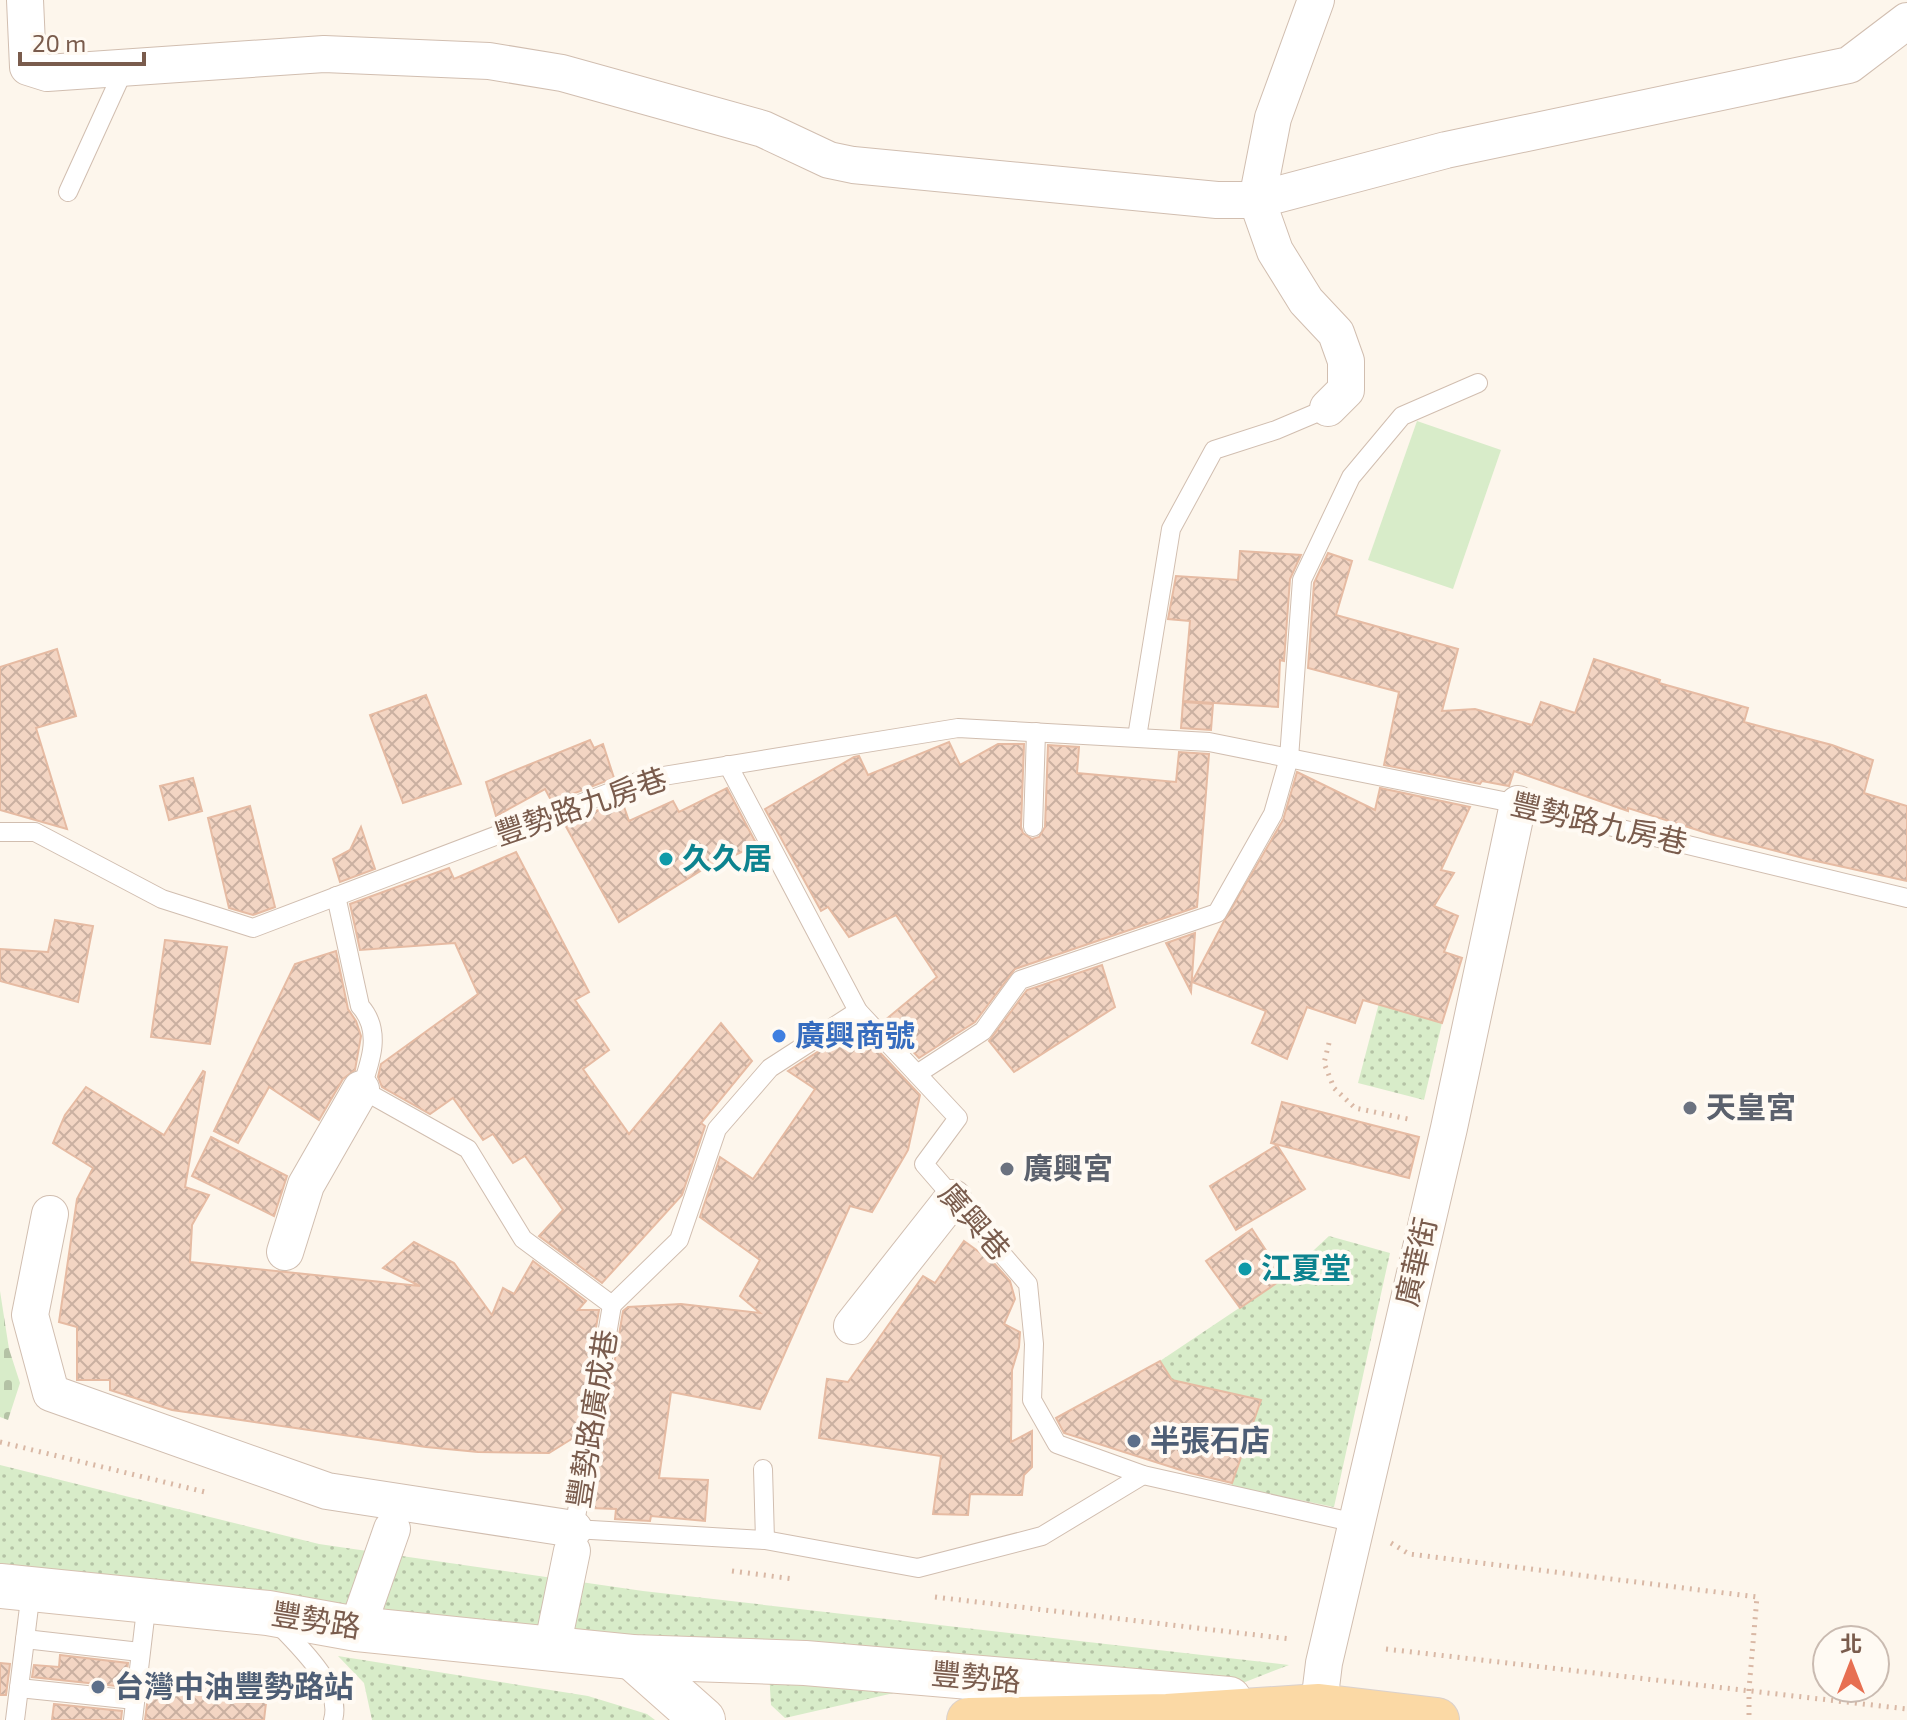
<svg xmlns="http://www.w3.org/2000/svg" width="1907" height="1720" font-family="'Exo 2','Noto Sans TC',sans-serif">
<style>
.grass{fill:url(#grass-dots)}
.cemetery{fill:url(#cemetery-stones)}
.pitch{fill:#d8ecc9}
.building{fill:url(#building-cross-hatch);stroke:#e6bba3;stroke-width:2}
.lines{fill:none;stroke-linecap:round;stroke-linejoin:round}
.lane-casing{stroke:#d1beb0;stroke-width:20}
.street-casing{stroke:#d1beb0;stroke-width:38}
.secondary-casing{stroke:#d6c0b0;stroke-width:46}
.primary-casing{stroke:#dad1cd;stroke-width:46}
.path{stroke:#d9b8a5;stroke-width:5;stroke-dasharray:2 6;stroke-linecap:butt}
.lane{stroke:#fff;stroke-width:18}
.street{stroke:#fff;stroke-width:36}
.secondary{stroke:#fff;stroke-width:44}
.primary{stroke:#fbd9a5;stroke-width:44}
.culture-dot{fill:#0f9aa8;stroke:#fffaf3;stroke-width:3}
.shop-dot{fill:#3f7fe0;stroke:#fffaf3;stroke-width:3}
.worship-dot{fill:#6b7280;stroke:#fffaf3;stroke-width:3}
.service-dot{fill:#5c6f8a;stroke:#fffaf3;stroke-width:3}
.labels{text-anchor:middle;stroke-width:8;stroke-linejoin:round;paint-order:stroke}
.street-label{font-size:30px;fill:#7a5c4d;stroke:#fffaf3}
.culture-label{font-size:30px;font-weight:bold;fill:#0d838f;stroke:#fffaf3;text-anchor:start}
.shop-label{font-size:30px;font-weight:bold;fill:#366cbe;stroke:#fffaf3;text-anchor:start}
.worship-label{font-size:30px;font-weight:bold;fill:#5b616d;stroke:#fffaf3;text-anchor:start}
.service-label{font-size:30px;font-weight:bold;fill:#4e5e75;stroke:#fffaf3;text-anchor:start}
</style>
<defs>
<pattern id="grass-dots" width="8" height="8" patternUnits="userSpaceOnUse" patternTransform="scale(2)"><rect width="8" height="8" fill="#d8ecc9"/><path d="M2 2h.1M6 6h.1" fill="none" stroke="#b4c2a5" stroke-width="1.8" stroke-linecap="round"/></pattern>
<pattern id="cemetery-stones" width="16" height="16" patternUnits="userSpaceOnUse" patternTransform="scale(2)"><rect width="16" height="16" fill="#d8ecc9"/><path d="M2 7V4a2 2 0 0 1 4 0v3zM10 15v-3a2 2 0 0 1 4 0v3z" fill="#b4c2a5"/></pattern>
<pattern id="building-cross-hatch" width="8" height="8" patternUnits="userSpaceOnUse" patternTransform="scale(2)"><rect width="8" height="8" fill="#f3d5c3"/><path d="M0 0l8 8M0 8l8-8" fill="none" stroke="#cab0a1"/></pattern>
</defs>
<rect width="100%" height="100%" fill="#fdf6ec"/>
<g class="grass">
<polygon points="1379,1003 1442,1023 1424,1100 1358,1083"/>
<polygon points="1329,1236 1390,1253 1334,1507 1231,1486 1260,1400 1210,1388 1180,1392 1160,1361 1284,1278"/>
<polygon points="0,1465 319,1544 643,1591 1289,1665 1240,1684 615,1647 0,1567"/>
<polygon points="338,1656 588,1696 647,1714 655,1720 372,1720 364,1683"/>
<polygon points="769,1672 933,1684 785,1718 771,1705"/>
</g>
<polygon class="cemetery" points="0,1291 9,1349 20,1383 8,1420 0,1417"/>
<polygon class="pitch" points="1417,421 1501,450 1453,589 1368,560"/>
<g class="building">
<polygon points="1240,551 1301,555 1290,579 1284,661 1280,660 1278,707 1183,701 1190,621 1168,619 1176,576 1238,580"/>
<polygon points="1328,553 1352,561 1336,615 1458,649 1442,711 1475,709 1532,725 1541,702 1575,713 1594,659 1660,680 1659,683 1748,708 1744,722 1832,745 1873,760 1864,793 1907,806 1907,881 1807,859 1710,834 1628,808 1628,811 1514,771 1509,786 1482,781 1480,784 1384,765 1399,692 1308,668 1314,583"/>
<polygon points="57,649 76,716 36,728 67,829 0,810 0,667"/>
<polygon points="426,695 461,784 403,803 370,715"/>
<polygon points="1183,702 1213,704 1211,730 1181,728"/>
<polygon points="590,740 594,748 603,744 614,778 552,802 545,789 496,816 486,782"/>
<polygon points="949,742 960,765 998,744 1024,744 1021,827 1023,833 1032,839 1039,837 1045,827 1048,745 1079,747 1077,773 1176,782 1179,752 1209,754 1197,907 1015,969 975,1022 919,1058 884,1021 937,977 896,915 849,937 828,907 821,911 765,809 854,757 859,756 868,775"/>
<polygon points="1297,772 1375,810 1380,788 1470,807 1441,870 1454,873 1434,906 1458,916 1444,952 1462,958 1442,1023 1363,1000 1355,1023 1307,1007 1287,1059 1252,1043 1266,1011 1192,982 1223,923 1283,820"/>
<polygon points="193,778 202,811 169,820 160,786"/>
<polygon points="727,788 757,845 702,870 619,922 564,823 622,801 629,821 673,801 679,812"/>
<polygon points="250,806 275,907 253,915 229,908 208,818"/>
<polygon points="361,827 375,869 340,882 333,859 350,850"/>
<polygon points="516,852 589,992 575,1000 609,1050 583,1069 629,1134 721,1023 752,1061 701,1123 705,1126 682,1195 602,1283 539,1236 563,1210 525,1156 513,1163 493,1134 483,1140 453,1098 430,1114 382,1087 378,1077 381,1064 478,994 455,943 360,950 350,904 449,868 454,879"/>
<polygon points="55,920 93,926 78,1002 0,981 0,949 48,952"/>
<polygon points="1195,933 1191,992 1166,943"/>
<polygon points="165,940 227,947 210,1044 151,1037"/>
<polygon points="336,951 348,1009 356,1021 361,1036 355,1070 343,1079 319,1120 269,1087 238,1143 214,1131 295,964"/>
<polygon points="1102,965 1115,1007 1014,1072 989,1041 1027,990"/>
<polygon points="856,1027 920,1095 908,1150 872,1212 850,1206 760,1409 671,1392 659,1478 708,1480 705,1521 651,1516 650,1521 615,1519 616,1509 590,1508 623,1311 628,1307 681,1304 760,1313 740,1296 760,1260 700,1217 720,1157 753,1179 815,1089 788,1071"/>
<polygon points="203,1071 205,1072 185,1187 209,1195 192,1225 190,1262 420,1286 383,1268 414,1242 454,1263 492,1315 503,1288 514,1294 533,1261 586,1301 578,1310 599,1310 578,1435 549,1453 478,1452 426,1447 172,1410 110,1390 110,1380 77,1380 77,1327 59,1322 77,1199 93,1168 53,1143 65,1115 86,1087 164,1135"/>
<polygon points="1282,1102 1419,1137 1409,1178 1271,1143"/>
<polygon points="211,1137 287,1176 274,1216 192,1176"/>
<polygon points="1277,1145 1305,1189 1236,1230 1210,1186"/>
<polygon points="1252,1229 1284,1278 1240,1308 1206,1261"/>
<polygon points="964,1241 993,1262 1010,1281 1015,1299 1004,1324 1020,1332 1019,1347 1012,1370 1011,1442 1032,1431 1032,1467 1024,1475 1022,1495 970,1494 968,1515 933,1514 941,1456 819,1438 827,1379 848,1382 923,1276 935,1283"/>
<polygon points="1160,1361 1172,1380 1261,1400 1232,1483 1190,1473 1064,1433 1056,1418"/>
<polygon points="60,1655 128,1663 125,1687 32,1677 34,1665 59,1667"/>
<polygon points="0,1663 10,1664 6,1695 0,1695"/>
<polygon points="151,1673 268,1686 264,1720 145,1720"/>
<polygon points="54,1704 122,1711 121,1720 52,1720"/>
</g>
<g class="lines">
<defs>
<g id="lane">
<polyline points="68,192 125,67"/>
<polyline points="1137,737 1171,529 1214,450 1276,430 1328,408"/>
<polyline points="728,765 858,1011 958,1118 924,1164 1028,1284 1034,1344 1032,1400 1057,1444 1143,1475 1356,1523"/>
<polyline points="1033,827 1036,732"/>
<polyline points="0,832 35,832 162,899 253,928 645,779 958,728 1209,742 1518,804 1907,898"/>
<path d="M336,896L360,1006C382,1030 371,1061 361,1089L468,1149L523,1239L612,1305L574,1529L765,1540L918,1568L1042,1536L1143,1475"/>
<polyline points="917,1074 983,1031 1020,980 1217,913 1273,814 1289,758 1302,580 1351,477 1402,416 1478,383"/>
<polyline points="612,1305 679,1240 717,1129 770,1068 858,1011"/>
<polyline points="763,1469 765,1540"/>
<path d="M278,1624C299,1647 343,1686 333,1720"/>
<polyline points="25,1639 140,1652"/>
<polyline points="19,1688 135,1700"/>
<polyline points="15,1720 31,1591"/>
<polyline points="133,1720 147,1601"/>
</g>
<g id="street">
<polyline points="25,0 28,67 47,73 324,54 489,61 562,73 763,129 829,160 853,165 1217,200 1257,200 1446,150 1849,65 1907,21"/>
<polyline points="1316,0 1273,118 1257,200 1275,251 1306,301 1336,333 1346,361 1346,390 1328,408"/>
<polyline points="50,1214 30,1315 51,1393 327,1491 574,1529"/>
<polyline points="285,1252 306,1185 361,1089"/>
<polyline points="852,1326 953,1198"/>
<polyline points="357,1629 392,1529"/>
<polyline points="552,1648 572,1551"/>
<polyline points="1317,1720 1324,1663 1449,1128 1518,804"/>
</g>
<g id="secondary">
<polyline points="0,1586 268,1613 357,1629 632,1657 805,1663 1229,1699"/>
<polyline points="632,1657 703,1720"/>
</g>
<polyline id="primary" points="969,1720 1167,1716 1319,1706 1437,1720"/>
</defs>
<use href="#lane" class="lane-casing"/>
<use href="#street" class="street-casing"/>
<use href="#secondary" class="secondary-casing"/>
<use href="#primary" class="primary-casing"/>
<g class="path">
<polyline points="1329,1043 1324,1063 1334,1088 1355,1108 1413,1120"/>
<polyline points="0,1442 205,1492"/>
<polyline points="1391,1543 1409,1554 1757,1597 1749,1689 1749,1720"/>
<polyline points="732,1571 794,1579"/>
<polyline points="935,1597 1290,1639"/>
<polyline points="1386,1649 1907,1709"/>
</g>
<use href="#lane" class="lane"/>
<use href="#street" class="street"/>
<use href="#secondary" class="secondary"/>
<use href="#primary" class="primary"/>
</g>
<g class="culture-dot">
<circle cx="666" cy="859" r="8"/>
<circle cx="1245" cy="1269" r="8"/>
</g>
<circle class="shop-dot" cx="779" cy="1036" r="8"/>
<g class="worship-dot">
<circle cx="1690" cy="1108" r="8"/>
<circle cx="1007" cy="1169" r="8"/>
</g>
<g class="service-dot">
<circle cx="1134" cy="1441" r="8"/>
<circle cx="98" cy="1687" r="8"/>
</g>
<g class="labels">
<g class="street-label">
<text transform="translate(581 807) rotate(-19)" y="10">豐勢路九房巷</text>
<text transform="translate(1599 824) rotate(13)" y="10">豐勢路九房巷</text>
<text transform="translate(974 1222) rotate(49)" y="10">廣興巷</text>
<text transform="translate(1417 1262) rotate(-77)" y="10">廣華街</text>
<text transform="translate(593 1419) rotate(-81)" y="10">豐勢路廣成巷</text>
<text transform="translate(316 1621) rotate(9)" y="10">豐勢路</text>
<text transform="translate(976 1678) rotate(5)" y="10">豐勢路</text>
</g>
<g class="culture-label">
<text x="682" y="869">久久居</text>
<text x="1261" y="1279">江夏堂</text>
</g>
<g class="shop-label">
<text x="795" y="1046">廣興商號</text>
</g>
<g class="worship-label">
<text x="1706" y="1118">天皇宮</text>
<text x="1023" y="1179">廣興宮</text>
</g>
<g class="service-label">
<text x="1150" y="1451">半張石店</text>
<text x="114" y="1697">台灣中油豐勢路站</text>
</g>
</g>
<g transform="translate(1851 1664)"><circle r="38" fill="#fffaf3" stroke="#cabbb1" stroke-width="2"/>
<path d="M0-6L14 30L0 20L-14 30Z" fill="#e76f51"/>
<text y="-12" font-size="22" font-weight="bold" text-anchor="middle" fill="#7a5c4d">北</text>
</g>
<path d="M20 52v12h124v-12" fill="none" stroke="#7a5c4d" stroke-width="4"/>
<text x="32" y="52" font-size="24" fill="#7a5c4d" stroke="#fffaf3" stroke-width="6" paint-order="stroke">20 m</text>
</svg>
